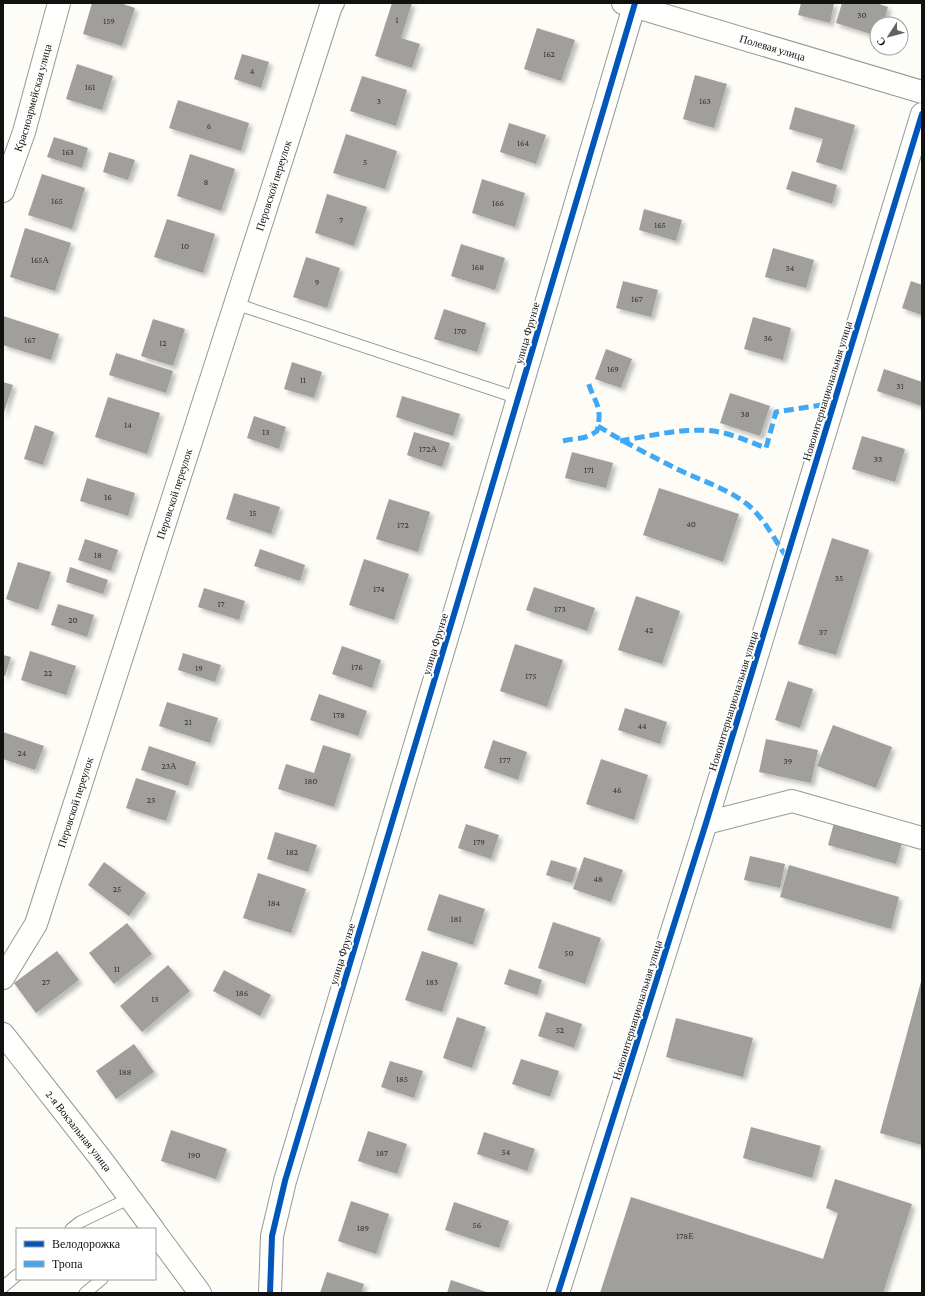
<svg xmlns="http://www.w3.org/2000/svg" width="925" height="1296" font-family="'Crimson Pro',serif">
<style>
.building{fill:#a19f9c;filter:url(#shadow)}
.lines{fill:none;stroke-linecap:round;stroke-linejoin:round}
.service-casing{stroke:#979795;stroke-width:13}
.minor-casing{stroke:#979795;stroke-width:24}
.tertiary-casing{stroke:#979795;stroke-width:24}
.service{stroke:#fffffe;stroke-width:11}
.minor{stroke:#fffffe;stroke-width:22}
.tertiary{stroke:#fffffe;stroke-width:22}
.quiet{stroke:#3fa9f5;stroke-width:5;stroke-dasharray:10 5;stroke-linecap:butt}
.cycleway-casing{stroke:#fff;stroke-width:8}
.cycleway{stroke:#0057b8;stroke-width:6}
.labels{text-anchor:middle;stroke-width:4;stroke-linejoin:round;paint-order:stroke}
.number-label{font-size:9px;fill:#353434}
.street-label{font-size:11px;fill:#111;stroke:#fff}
</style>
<defs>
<filter id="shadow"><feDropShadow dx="3.5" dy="3.5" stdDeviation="2" flood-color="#0004"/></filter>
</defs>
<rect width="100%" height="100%" fill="#fdfcf7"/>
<g class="building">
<polygon points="92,3 120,3 135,8 122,46 83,34"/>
<polygon points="392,3 412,3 401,38 420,44 412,68 375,56"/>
<polygon points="801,3 834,3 830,23 798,15"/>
<polygon points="842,3 876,3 888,7 883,24 877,24 877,36 836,23"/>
<polygon points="537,28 575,40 561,81 524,69"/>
<polygon points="242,54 269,62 261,88 234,79"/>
<polygon points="77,64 113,76 102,110 66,99"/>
<polygon points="695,75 727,84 714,128 683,119"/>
<polygon points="362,76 407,90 396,126 350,111"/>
<polygon points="178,100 249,123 241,151 169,128"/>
<polygon points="795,107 855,125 842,170 816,162 823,139 789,129"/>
<polygon points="509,123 546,135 536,164 500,152"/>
<polygon points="346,134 397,151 385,189 333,173"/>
<polygon points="54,137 88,148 82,168 47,157"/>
<polygon points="109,152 135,160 128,180 103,172"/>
<polygon points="190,154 235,169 221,211 177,196"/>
<polygon points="792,171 837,185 832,204 786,189"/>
<polygon points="42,174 85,188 72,229 28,215"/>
<polygon points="482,179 525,193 515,227 472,213"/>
<polygon points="327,194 367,207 354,246 315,233"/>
<polygon points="644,209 682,220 676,241 639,230"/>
<polygon points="167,219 215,234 203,273 154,257"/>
<polygon points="25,228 71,243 55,291 10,277"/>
<polygon points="461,244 505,258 495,290 451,276"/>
<polygon points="773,248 814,260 806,288 765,277"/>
<polygon points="306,257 340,268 327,308 293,297"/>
<polygon points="623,281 658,290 651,317 616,308"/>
<polygon points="911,281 922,285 922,315 902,308"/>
<polygon points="444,309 486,323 477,352 434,339"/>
<polygon points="3,316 59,334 51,360 3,345"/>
<polygon points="753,317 791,328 783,360 744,349"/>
<polygon points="153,319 185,329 173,366 141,356"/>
<polygon points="606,349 632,359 621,388 595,379"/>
<polygon points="116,353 173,371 166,393 109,375"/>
<polygon points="292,362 322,372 314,398 284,389"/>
<polygon points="884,369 922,382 922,406 877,391"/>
<polygon points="3,382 13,385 3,415"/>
<polygon points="730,393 770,406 760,436 720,423"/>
<polygon points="402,396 460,414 453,436 396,417"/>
<polygon points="108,397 160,413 147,454 95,437"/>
<polygon points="254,416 286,427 279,449 247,438"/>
<polygon points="35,425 54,432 43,465 24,459"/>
<polygon points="414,432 450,443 442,467 407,455"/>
<polygon points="862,436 905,449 895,482 852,469"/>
<polygon points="572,452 613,463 606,488 565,478"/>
<polygon points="87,478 135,493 128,516 80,501"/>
<polygon points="659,488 739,514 723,562 643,535"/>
<polygon points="234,493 280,507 271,534 226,519"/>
<polygon points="389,499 430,512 418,552 376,539"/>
<polygon points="832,538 869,550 836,655 798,644"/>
<polygon points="85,539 118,550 111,571 78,560"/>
<polygon points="260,549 305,565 300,581 254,566"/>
<polygon points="364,559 409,574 394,620 349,605"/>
<polygon points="18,562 51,572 38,610 6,599"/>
<polygon points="70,567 108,580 103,594 66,582"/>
<polygon points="534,587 595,608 587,631 526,610"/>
<polygon points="204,588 245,601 239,620 198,607"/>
<polygon points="636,596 680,611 662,664 618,650"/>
<polygon points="58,604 94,615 87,637 51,625"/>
<polygon points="515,644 563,660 547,707 500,691"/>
<polygon points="342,646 381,660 372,688 332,674"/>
<polygon points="30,651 76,666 66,695 21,680"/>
<polygon points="183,653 221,665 215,682 178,670"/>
<polygon points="3,655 11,657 5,676 3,675"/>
<polygon points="788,681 813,689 800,728 775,720"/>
<polygon points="319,694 367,711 358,736 310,720"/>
<polygon points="167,702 218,718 210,743 159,726"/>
<polygon points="625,708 667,722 660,744 618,730"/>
<polygon points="833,725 892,747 876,788 817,766"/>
<polygon points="3,732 44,746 35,770 3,759"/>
<polygon points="766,739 818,750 811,783 759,772"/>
<polygon points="493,740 527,752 518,780 484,768"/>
<polygon points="323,745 351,754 334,807 278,789 286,764 314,773"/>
<polygon points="149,746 196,762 188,786 141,770"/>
<polygon points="601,759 648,775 634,820 586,804"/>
<polygon points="136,778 176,791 166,821 126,808"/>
<polygon points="834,823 902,843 896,864 828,845"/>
<polygon points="466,824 499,835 491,859 458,848"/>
<polygon points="275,832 317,845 308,872 267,859"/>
<polygon points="750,856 785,864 780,888 744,880"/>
<polygon points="584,857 623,870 611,902 573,889"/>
<polygon points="551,860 577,868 572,883 546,875"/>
<polygon points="104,862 146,893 129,916 88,885"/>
<polygon points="789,865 899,897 891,929 780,897"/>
<polygon points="258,873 306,889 291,933 243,918"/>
<polygon points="439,894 485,909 473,945 427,930"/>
<polygon points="553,922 601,938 585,984 538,968"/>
<polygon points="127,923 152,954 114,984 89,953"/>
<polygon points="57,951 79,980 36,1013 14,983"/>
<polygon points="422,951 458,963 442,1012 405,1000"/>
<polygon points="168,965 190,991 142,1032 120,1006"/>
<polygon points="509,969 542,980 537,995 504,984"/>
<polygon points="224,970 271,995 260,1016 213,991"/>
<polygon points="922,978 922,1145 880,1133"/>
<polygon points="546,1012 582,1024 574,1048 538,1036"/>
<polygon points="457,1017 486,1027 472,1068 443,1058"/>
<polygon points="676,1018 753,1038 743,1077 666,1057"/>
<polygon points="134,1044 154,1072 116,1099 96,1071"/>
<polygon points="521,1059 559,1071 550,1097 512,1084"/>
<polygon points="390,1061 423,1071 414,1098 381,1087"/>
<polygon points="751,1127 821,1146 812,1178 743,1158"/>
<polygon points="171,1130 227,1149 216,1179 161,1161"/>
<polygon points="368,1131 407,1144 397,1174 358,1161"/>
<polygon points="484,1132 535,1149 527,1171 477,1154"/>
<polygon points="835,1179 912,1204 883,1293 600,1293 631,1197 823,1259 838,1213 826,1208"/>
<polygon points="351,1201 389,1214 376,1254 338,1241"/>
<polygon points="454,1202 509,1221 499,1248 445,1230"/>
<polygon points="327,1272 364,1284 361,1293 320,1293"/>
<polygon points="451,1280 489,1293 447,1293"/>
</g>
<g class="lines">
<defs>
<g id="service">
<polyline points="236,304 518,398"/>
<polyline points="71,1229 80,1222 130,1198"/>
<polyline points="3,1287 17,1275"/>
<polyline points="85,1293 102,1279"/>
</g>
<g id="minor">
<path id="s1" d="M623,3L922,92"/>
<path id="s2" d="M3,191L24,132L59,3"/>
<polyline points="706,823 792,801 922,838"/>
<path id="s3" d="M3,978L36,924L331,6L333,3"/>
<path id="s4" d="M3,1034L101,1159L153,1229"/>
<polyline points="155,1232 200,1293"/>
<polyline points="558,1293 706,823 922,114"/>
</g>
<polyline id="tertiary" points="270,1293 272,1236 285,1181 458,601 635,3"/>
</defs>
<use href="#service" class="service-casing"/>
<use href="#minor" class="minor-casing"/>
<use href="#tertiary" class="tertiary-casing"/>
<use href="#service" class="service"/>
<use href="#minor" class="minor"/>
<use href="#tertiary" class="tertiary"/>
<g class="quiet">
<path d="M598,426C623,442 652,456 679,470C702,481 726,488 747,504C764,518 775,540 787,558"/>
<path d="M563,441C578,437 583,441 597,431C603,406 595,404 588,382"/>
<path d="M620,441C650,436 689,426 719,432C735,435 750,442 766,448L776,412L834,403"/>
</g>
<defs>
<g id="cycleway">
<polyline points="270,1293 272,1236 285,1181 458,601 635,3"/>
<polyline points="558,1293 706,823 922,114"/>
</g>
</defs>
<use href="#cycleway" class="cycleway-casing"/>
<use href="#cycleway" class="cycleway"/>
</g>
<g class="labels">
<g class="number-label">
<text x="862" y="18">30</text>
<text x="397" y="23">1</text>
<text x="109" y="24">159</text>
<text x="549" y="57">162</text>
<text x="252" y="74">4</text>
<text x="90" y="90">161</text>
<text x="379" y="104">3</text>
<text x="705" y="104">163</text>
<text x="209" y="129">6</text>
<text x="523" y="146">164</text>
<text x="68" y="155">163</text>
<text x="365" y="165">5</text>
<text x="206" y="185">8</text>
<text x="57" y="204">165</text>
<text x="498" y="206">166</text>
<text x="341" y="223">7</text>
<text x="660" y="228">165</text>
<text x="185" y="249">10</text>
<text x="40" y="263">165А</text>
<text x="478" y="270">168</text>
<text x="790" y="271">34</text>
<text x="317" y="285">9</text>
<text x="637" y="302">167</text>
<text x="460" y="334">170</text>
<text x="768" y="341">36</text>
<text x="30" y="343">167</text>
<text x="163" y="346">12</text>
<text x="613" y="372">169</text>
<text x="303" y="383">11</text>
<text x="900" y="389">31</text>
<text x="745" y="417">38</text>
<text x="128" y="428">14</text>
<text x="266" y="435">13</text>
<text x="428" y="452">172А</text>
<text x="878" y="462">33</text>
<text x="589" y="473">171</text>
<text x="108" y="500">16</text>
<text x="253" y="516">15</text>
<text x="691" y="527">40</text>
<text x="403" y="528">172</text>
<text x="98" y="558">18</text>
<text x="839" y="581">35</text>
<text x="379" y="592">174</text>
<text x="221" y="607">17</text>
<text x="560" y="612">173</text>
<text x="73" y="623">20</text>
<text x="649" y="633">42</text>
<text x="823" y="635">37</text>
<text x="357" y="670">176</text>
<text x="199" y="671">19</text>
<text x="48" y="676">22</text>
<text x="531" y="679">175</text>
<text x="339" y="718">178</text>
<text x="188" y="725">21</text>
<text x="642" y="729">44</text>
<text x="22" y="756">24</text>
<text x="505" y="763">177</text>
<text x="788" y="764">39</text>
<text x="169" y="769">23А</text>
<text x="311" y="784">180</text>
<text x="617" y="793">46</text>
<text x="151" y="803">23</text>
<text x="479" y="845">179</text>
<text x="292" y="855">182</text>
<text x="598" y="882">48</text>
<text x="117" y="892">25</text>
<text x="274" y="906">184</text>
<text x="456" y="922">181</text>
<text x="569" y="956">50</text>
<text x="117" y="972">11</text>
<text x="46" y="985">27</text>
<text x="432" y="985">183</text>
<text x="242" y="996">186</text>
<text x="155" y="1002">13</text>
<text x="560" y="1033">52</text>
<text x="125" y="1075">188</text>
<text x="402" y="1082">185</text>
<text x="506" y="1155">54</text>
<text x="382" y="1156">187</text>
<text x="194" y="1158">190</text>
<text x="477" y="1228">56</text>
<text x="363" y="1231">189</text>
<text x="685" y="1239">178Е</text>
</g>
<g class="street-label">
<text dy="4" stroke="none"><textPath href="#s1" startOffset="156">Полевая улица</textPath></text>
<text dy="4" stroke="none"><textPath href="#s2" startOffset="98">Красноармейская улица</textPath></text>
<text dy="4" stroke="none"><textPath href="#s3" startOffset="839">Перовской переулок</textPath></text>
<text transform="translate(527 333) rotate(-74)" y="4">улица Фрунзе</text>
<text transform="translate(827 391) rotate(-73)" y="4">Новоинтернациональная улица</text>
<text dy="4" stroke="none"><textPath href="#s3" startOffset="515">Перовской переулок</textPath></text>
<text transform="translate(435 644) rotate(-73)" y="4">улица Фрунзе</text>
<text transform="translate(733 701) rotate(-73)" y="4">Новоинтернациональная улица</text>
<text dy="4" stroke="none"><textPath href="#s3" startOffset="191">Перовской переулок</textPath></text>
<text transform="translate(342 954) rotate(-73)" y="4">улица Фрунзе</text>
<text transform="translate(637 1010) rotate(-73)" y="4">Новоинтернациональная улица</text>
<text dy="4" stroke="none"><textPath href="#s4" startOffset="123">2-я Вокзальная улица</textPath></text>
</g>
</g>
<rect width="925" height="1296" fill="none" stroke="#111111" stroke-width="8"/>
<rect x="16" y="1228" width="140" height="52" fill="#ffffff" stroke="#a0a0a0"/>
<rect x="24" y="1241" width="20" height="6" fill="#0057b8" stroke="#a0a0a0"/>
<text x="52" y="1248" font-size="12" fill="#111111">Велодорожка</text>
<rect x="24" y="1261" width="20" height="6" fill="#3fa9f5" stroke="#a0a0a0"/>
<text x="52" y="1268" font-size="12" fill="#111111">Тропа</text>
<g transform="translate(889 36) rotate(234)"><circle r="19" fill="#ffffff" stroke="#a0a0a0"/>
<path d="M0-3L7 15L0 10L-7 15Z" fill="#646362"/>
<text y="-6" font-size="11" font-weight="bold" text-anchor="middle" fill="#111111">С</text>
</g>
</svg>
